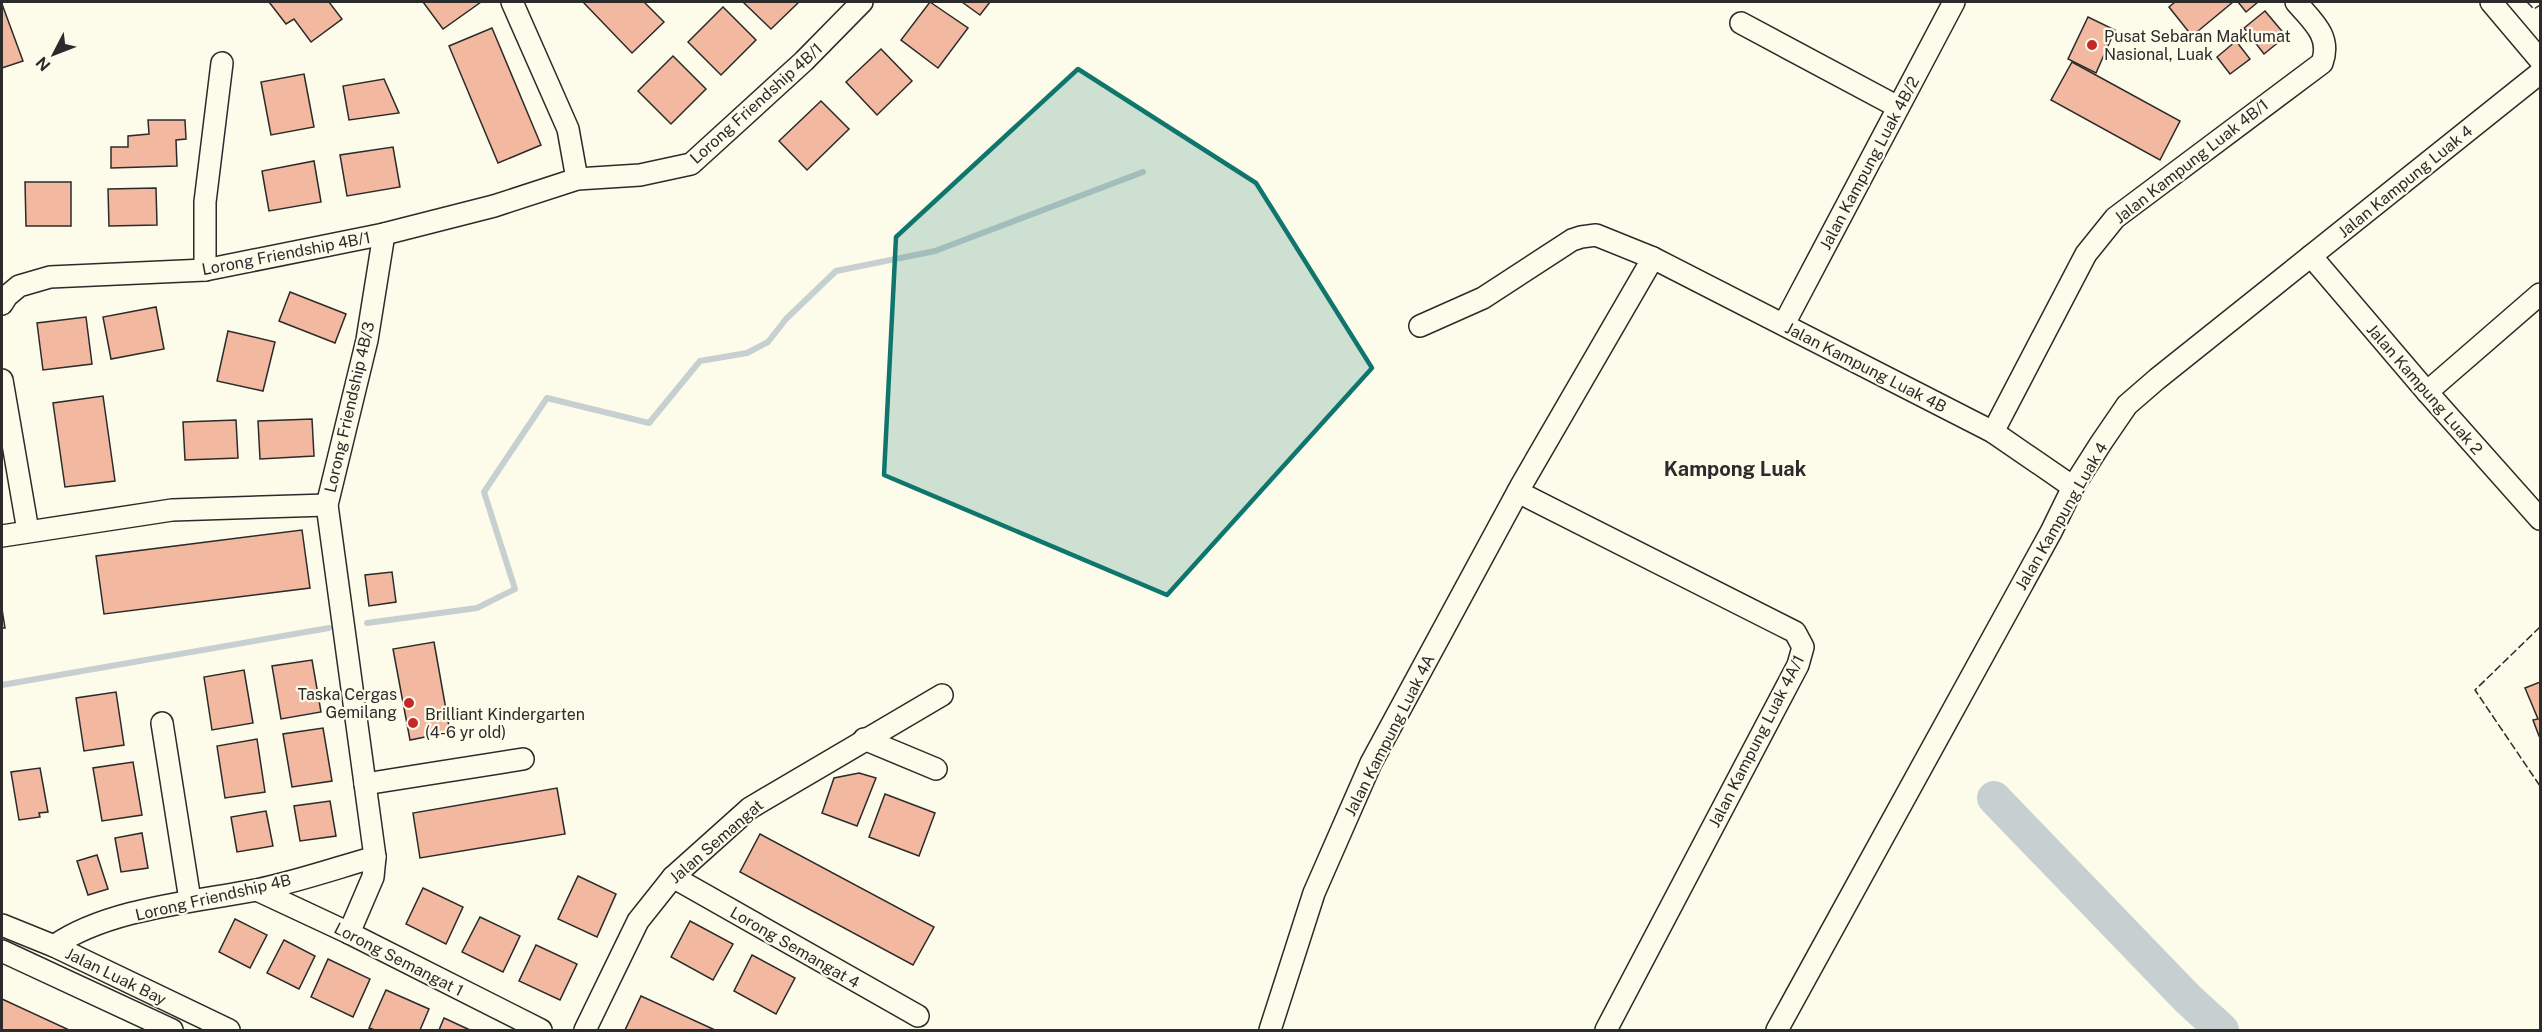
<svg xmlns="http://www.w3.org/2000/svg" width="2542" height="1032" font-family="'Public Sans',sans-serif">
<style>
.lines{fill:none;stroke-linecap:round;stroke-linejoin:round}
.stream{stroke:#c7d0d0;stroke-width:6}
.river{stroke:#c7d0d0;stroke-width:34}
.building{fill:#f2b8a0;stroke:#2b2b2b;stroke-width:1.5}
.minor-casing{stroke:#2b2b2b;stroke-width:24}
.minor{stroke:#fdfbea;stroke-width:21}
.fence{stroke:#2b2b2b;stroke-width:1.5;stroke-dasharray:8 3;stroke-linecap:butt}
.marked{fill:#0f766e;fill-opacity:0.2;stroke:#0f766e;stroke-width:4.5;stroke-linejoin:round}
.poi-dot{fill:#c62828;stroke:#fdfbea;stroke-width:2}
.labels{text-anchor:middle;stroke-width:4.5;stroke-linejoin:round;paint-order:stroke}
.poi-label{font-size:16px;fill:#2b2b2b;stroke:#fdfbea;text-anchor:start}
.street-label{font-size:16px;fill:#2b2b2b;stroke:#fdfbea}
.quarter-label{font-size:20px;font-weight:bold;fill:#2b2b2b;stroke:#fdfbea}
</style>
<rect width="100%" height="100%" fill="#fdfbea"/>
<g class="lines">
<g class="stream">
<polyline points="367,623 477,608 515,589 484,492 547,398 649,423 700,361 747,353 768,342 786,319 836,271 935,251 1143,172"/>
<polyline points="2,685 329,628"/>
</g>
<polyline class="river" points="1994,798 2188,999 2222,1030"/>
</g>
<g class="building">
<polygon points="269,2 329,2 342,19 311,42 294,19 286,24"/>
<polygon points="423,2 481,2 443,29"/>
<polygon points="583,2 644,2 664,22 632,53"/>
<polygon points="743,2 799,2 771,29"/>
<polygon points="930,2 968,28 938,68 901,40"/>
<polygon points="962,2 990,2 980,15"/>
<polygon points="2175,2 2233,2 2192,36 2169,7"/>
<polygon points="2238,2 2258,2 2246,12"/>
<polygon points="2,4 23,61 2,68"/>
<polygon points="723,7 756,40 721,75 688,42"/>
<polygon points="2265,11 2286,36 2264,54 2244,28"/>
<polygon points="2088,17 2115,30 2096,73 2068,59"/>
<polygon points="492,28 541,145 498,163 449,46"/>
<polygon points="2236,41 2250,59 2230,74 2217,57"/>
<polygon points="881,49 912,81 877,115 846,82"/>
<polygon points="673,56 706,89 671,124 638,91"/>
<polygon points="2072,62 2180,121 2160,160 2051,100"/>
<polygon points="304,74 314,127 271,135 261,82"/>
<polygon points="384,79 399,113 349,120 343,86"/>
<polygon points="821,101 849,129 807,170 779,141"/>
<polygon points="148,120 185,120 186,139 176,140 177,166 111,168 111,147 128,147 128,136 149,134"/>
<polygon points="393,147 400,187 347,196 340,155"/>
<polygon points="314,161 321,202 269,211 262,171"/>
<polygon points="25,182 71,182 71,226 26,226"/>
<polygon points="156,188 157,225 109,226 108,189"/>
<polygon points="290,292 346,314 335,343 279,321"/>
<polygon points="156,307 164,349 111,359 103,317"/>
<polygon points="86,317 92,364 43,370 37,323"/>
<polygon points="228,331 275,342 263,391 217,381"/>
<polygon points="103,396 115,481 65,487 53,403"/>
<polygon points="312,419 314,456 260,459 258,421"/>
<polygon points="236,420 238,458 185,460 183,422"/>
<polygon points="302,530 310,588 104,614 96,556"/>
<polygon points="392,572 396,602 369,606 365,575"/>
<polygon points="2,609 5,628 2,628"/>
<polygon points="434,642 450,732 410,740 393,649"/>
<polygon points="312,660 321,712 281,719 272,666"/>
<polygon points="244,670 253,723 212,730 204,677"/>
<polygon points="2540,682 2540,736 2539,736 2533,720 2538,719 2525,688"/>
<polygon points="116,692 124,745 84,751 76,698"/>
<polygon points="323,728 332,781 292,787 283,734"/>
<polygon points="257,739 265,792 225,798 217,746"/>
<polygon points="133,762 142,815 102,821 93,768"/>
<polygon points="40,768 48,812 39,813 40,817 19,820 11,772"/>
<polygon points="859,773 876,778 857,826 822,813 834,778"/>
<polygon points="557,788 565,834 420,858 413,813"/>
<polygon points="885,794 935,813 919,856 869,837"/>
<polygon points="330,801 336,836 300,841 294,806"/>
<polygon points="266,811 273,846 237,852 231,817"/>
<polygon points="142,833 148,868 121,872 115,838"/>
<polygon points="760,834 934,927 913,965 740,872"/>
<polygon points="97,855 108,889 88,895 77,861"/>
<polygon points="578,876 616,894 597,937 558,919"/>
<polygon points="423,888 463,907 446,944 406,924"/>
<polygon points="480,917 520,936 503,972 462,952"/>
<polygon points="235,919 267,935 250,968 219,952"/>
<polygon points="690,921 733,944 713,980 671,957"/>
<polygon points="284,940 315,956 299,989 267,973"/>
<polygon points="536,945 577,964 560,1000 519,981"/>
<polygon points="752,955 795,978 776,1014 734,991"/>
<polygon points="328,959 370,979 353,1017 311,997"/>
<polygon points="386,990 429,1009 420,1030 375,1030 369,1028"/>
<polygon points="641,996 715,1030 625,1030"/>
<polygon points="2,999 67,1029 66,1030 2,1030"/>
<polygon points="444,1018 470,1030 439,1030"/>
</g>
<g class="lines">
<defs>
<g id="minor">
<polyline points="512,2 568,129 577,179"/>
<polyline points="2491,2 2540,60"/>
<polyline points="1741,23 1898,107"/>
<polyline points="2311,256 2427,392 2540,519"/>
<polyline points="205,270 205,202 222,63"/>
<polyline points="2,304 7,296 19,286 50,277 205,270 384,234 494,206 577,179 640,175 691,164 804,61 862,2"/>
<polyline points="1784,324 1954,2"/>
<polyline points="1420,326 1483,298 1572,240 1581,237 1596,235 1653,258 1993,432 2073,487"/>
<polyline points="2,380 28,531"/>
<polyline points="2427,392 2540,294"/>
<path d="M1993,432L2086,254L2115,218L2322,63C2332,36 2312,21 2296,2"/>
<polyline points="1518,492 1795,632 1803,647 1798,665 1606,1030"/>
<polyline points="2,536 172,510 327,505"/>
<polyline points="162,723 190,900"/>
<polyline points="864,739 936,769"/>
<polyline points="365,784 523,759"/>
<polyline points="673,877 918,1016"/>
<polyline points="257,890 349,933 541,1030"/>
<polyline points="2,925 54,946 229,1030"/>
<polyline points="349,933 373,877 375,857 327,505 367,340 384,234"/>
<path d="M54,946C107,909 193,902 256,890C296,882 336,868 375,857"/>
<polyline points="2,951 172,1030"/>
<polyline points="585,1030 638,921 673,877 750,808 942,695"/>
<polyline points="1270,1030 1314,893 1371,763 1522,484 1653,258"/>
<polyline points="1777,1030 2051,532 2073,487 2101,443 2127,405 2157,379 2540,73"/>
</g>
</defs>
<use href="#minor" class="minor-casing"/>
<use href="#minor" class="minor"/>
<g class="fence">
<polyline points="2527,2 2534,9 2540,5"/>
<polyline points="2540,627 2475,690 2540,786"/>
</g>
</g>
<path class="marked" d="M1078,69L1256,183L1372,368L1167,595L884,475L896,237Z"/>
<g class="poi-dot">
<circle cx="2092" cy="45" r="6"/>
<circle cx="409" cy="703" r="6"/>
<circle cx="413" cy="723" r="6"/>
</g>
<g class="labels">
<g class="poi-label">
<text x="2104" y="42">Pusat Sebaran Maklumat<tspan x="2104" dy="18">Nasional, Luak</tspan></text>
<text x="397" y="700" text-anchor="end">Taska Cergas<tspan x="397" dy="18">Gemilang</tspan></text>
<text x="425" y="720">Brilliant Kindergarten<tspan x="425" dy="18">(4-6 yr old)</tspan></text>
</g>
<g class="street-label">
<text transform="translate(756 103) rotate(-42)" y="6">Lorong Friendship 4B/1</text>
<text transform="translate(2191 161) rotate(-38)" y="6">Jalan Kampung Luak 4B/1</text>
<text transform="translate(1869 163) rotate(-62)" y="6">Jalan Kampung Luak 4B/2</text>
<text transform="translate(2405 181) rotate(-39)" y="6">Jalan Kampung Luak 4</text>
<text transform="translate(286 253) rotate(-11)" y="6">Lorong Friendship 4B/1</text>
<text transform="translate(1866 367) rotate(27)" y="6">Jalan Kampung Luak 4B</text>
<text transform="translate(2425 389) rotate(49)" y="6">Jalan Kampung Luak 2</text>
<text transform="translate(349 407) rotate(-77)" y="6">Lorong Friendship 4B/3</text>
<text transform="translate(2061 516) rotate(-60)" y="6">Jalan Kampung Luak 4</text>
<text transform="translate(1389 735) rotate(-63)" y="6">Jalan Kampung Luak 4A</text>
<text transform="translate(1756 741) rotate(-63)" y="6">Jalan Kampung Luak 4A/1</text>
<text transform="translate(716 841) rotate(-41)" y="6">Jalan Semangat</text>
<text transform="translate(213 897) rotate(-13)" y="6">Lorong Friendship 4B</text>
<text transform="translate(795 947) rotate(30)" y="6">Lorong Semangat 4</text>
<text transform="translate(399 959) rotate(27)" y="6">Lorong Semangat 1</text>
<text transform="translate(116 976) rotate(26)" y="6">Jalan Luak Bay</text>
</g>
<g class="quarter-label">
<text x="1735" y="476">Kampong Luak</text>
</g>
</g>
<rect width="2542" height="1032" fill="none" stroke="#2b2b2b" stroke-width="6"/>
<g transform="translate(54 54) rotate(228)" stroke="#fdfbea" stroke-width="4.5" paint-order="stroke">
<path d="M0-4.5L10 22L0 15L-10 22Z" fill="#2b2b2b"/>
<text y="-9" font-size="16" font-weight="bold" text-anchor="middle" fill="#2b2b2b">N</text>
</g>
</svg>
